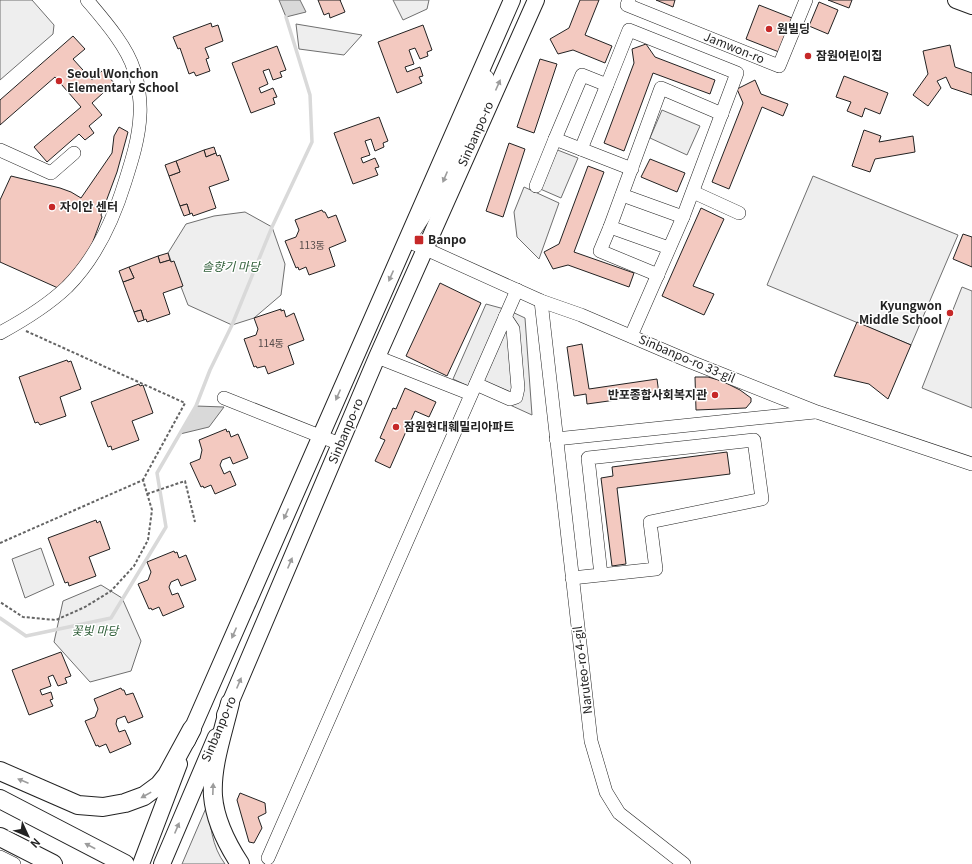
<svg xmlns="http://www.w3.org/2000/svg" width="972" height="864" font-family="Georgia,'Noto Sans KR',serif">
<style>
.green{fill:#eee;stroke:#6f6f6f}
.parking{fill:#ededed;stroke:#6f6f6f}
.water{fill:#d9d9d9;stroke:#6f6f6f}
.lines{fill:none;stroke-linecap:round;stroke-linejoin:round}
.stream{stroke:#d9d9d9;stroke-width:3.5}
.building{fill:#f3c9c0;stroke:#222}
.minor-casing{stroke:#222;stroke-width:14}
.major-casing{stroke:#222;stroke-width:18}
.highway-casing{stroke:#222;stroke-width:20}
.path{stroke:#646464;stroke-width:2;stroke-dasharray:3 2;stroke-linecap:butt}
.minor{stroke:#fff;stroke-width:13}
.major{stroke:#fff;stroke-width:16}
.highway{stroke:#fff;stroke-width:18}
.oneway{fill:#9c9c9c}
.poi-dot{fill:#c62828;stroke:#fff;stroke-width:1.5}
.labels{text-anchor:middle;stroke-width:3;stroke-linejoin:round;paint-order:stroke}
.number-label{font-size:10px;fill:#564c4a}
.poi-label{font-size:12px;font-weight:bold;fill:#222;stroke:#fff;text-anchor:start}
.street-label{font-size:12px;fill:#222;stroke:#fff}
.park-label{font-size:12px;font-style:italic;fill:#2f5e38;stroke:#fff}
</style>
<rect width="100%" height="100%" fill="#fff"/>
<g class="green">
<polygon points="0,0 32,0 54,25 53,34 0,80"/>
<polygon points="393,0 429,0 427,9 403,20"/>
<polygon points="296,24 362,35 344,55 299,49"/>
<polygon points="662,110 700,126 687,155 650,138"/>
<polygon points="555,149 578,158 561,198 538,188"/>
<polygon points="813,176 958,235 911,345 767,285"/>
<polygon points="524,187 559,203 539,259 517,237 514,212"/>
<polygon points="245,212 272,227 285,264 281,295 254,318 232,325 188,305 168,253 186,224 214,216"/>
<polygon points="962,287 972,291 972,408 922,388"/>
<polygon points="41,548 54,585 25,598 12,559"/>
<polygon points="101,585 122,598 141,641 131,671 90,682 54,642 63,601"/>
<path d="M209,801C209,823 212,847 225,864H182Z"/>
</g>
<polygon class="parking" points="486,304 508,310 525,318 532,415 453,379"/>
<g class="water">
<polygon points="279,0 300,0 306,12 286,17"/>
<polygon points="196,406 224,407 209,427 180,434"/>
</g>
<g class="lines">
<polyline class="stream" points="0,618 26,636 111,618 166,527 157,473 196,406 210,370 232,325 272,227 312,142 310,95 286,17"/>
</g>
<g class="building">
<polygon points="318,0 341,0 340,0 345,12 330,18 329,13 324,15"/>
<polygon points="580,0 599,0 585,35 612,46 605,63 573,50 558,54 550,39 569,28"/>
<polygon points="656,0 675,0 673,7"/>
<polygon points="828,0 852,0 849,8"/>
<polygon points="819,2 838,10 828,34 809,26"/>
<polygon points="759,5 792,18 779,52 746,39"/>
<polygon points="211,23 212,27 218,25 223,41 205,48 209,58 206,59 210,71 196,76 194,72 189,74 180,48 178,49 173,37"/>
<polygon points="423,25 432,50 427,52 428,56 420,59 415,48 409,50 414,64 405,67 407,72 420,67 423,76 419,77 422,83 397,93 378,42"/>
<polygon points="73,36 85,49 73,59 92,80 103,70 114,83 92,103 102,115 89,126 94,133 85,140 79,134 47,162 34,147 81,107 55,77 0,125 0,100"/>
<polygon points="646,44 655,57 715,80 710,94 653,73 624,151 604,143 634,63 632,49"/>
<polygon points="950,45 955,67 972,73 972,95 951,88 946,77 937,81 941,88 928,106 913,95 928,74 923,51"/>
<polygon points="277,46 286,70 280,72 282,77 273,80 269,69 263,71 268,84 259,88 261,93 273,88 277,97 273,98 275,104 251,113 232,63"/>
<polygon points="540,59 557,64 534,133 517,127"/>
<polygon points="844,76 888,93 880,114 865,108 862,117 847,111 851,102 836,97"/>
<polygon points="755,80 761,94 788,104 783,116 762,107 729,189 712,182 743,103 737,89"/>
<polygon points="379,117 388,141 383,143 384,147 375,151 371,139 365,141 370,155 361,158 363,163 375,158 379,167 375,168 378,175 353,184 334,133"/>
<polygon points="119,127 128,132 117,172 101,215 102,217 88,255 58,288 0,262 0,200 11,176 60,188 71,192 81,198 112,153 114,136"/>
<polygon points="864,130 881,136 879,142 913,136 915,152 875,159 870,172 852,166"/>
<polygon points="509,143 525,149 503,217 486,211"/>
<polygon points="214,147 216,153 206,157 204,150"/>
<polygon points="204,150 206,157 216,153 217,156 220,155 229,180 209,187 216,208 193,216 192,213 190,214 187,204 180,206 169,176 180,172 176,161"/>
<polygon points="650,159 685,173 677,192 641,177"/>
<polygon points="176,161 180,172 169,176 165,165"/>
<polygon points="588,166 604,172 574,252 634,273 629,287 568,265 553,269 544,252 559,244"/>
<polygon points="187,204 190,214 184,216 180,206"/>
<polygon points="701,208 724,219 693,286 714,294 704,315 662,296"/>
<polygon points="322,210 323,212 325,212 328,218 336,215 346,241 329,248 335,266 309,275 306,267 299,270 298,267 296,268 285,241 296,237 299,230 295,220"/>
<polygon points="963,234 972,237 972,267 953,259"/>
<polygon points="168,253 170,260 160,263 158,256"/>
<polygon points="158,256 160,263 170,260 171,262 174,261 183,286 163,293 170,314 147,322 146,319 144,320 141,310 134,312 123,282 134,278 129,267"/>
<polygon points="129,267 134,278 123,282 119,271"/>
<polygon points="440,283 481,303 447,376 406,356"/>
<polygon points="281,309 281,311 284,310 286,317 294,313 304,340 288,346 294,364 268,374 265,366 257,368 256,366 254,367 244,339 256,335 258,329 254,318"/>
<polygon points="141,310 144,320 138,322 134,312"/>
<polygon points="857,322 911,345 888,399 869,384 834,376"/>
<polygon points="582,344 589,389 657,379 659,394 587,404 586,394 574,396 567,347"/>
<polygon points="67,360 68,362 71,361 81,389 60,397 66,416 40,425 38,422 35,423 19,377"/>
<polygon points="695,377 708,377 722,381 740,390 751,398 751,402 746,408 696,410"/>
<polygon points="139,384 140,386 143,385 153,413 132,421 139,440 112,450 111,446 108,447 91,402"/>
<polygon points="405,388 436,402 429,417 415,411 390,468 375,461 385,440 380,438 393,408 396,409"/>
<polygon points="226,429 227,432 229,431 231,437 238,434 248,458 233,464 230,457 222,460 220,465 224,474 230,471 236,485 215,494 211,485 204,488 203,486 201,487 190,463 200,459 202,450 199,440"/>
<polygon points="727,452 730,474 617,488 626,564 612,566 601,478 613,476 612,467"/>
<polygon points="96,520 97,523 100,521 110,549 89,557 96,576 69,586 68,582 65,583 48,538"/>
<polygon points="174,551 175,553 177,552 179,558 186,555 196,580 181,586 178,579 171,582 169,587 172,595 178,593 184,607 163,616 159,607 152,610 151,608 149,609 138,584 148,580 151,572 147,562"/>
<polygon points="61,652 71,676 65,678 67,683 58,686 53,675 48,677 51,686 40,690 42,695 51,692 53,699 50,700 53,706 29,715 12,670"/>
<polygon points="121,688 122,690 124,690 126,695 133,693 143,717 128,723 125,716 117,719 116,724 119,732 125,730 131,744 110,753 106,744 99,747 98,745 96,746 85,721 95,717 98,709 94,699"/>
<polygon points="240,793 265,803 266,813 258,817 262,828 254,843 249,842 237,800"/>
</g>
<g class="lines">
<defs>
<g id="minor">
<polyline points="629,0 627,5 779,66 806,0"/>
<polyline points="487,77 436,198 408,241 541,301 581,315 691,362 817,412 972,464"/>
<polyline points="581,149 607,85"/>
<polyline points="0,150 51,173 74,153"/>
<polyline points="536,186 555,139"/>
<polyline points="693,192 739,213"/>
<polyline points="622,195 683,217"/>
<polyline points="610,227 600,251 658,275"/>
<polyline points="669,248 610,227 661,88 722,114"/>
<polyline points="541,301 591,741 606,792 619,813 684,864"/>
<path d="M0,333C24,320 47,306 67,287C96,258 113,221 125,182C132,160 139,138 140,115C141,102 138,81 134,70C127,46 103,19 87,0"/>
<polyline points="631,336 683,217 737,73 629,30 607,85 582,75 555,139 632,169"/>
<polyline points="377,357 471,394"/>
<polyline points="476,384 510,399 516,397 518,388 513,329 505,317"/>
<polyline points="224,398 340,444 343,434"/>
<polyline points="556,439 815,412"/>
<polyline points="572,578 656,569 650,522 762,499 754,440 588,458 601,575"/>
<polyline points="0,857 14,864"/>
<polyline points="268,858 517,290"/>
</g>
<g id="major">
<polyline points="956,0 972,6"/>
<polyline points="225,715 377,357 536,0"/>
<polyline points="187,741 512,0"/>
<polyline points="141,864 179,764"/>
<polyline points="162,864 216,737"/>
</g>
<g id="highway">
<path d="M230,703C223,733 211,766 213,796C215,821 227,844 240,864"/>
<polyline points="0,771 78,805 103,807 125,803 144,796 159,785 167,775 192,729"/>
<polyline points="0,799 125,864"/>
<polyline points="0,837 53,864"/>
</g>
</defs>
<use href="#minor" class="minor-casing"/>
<use href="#major" class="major-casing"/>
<use href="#highway" class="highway-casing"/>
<g class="path">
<polyline points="26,331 185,403 143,480"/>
<polyline points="147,494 185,481 195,522"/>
<polyline points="0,543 143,480 152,510 148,540 134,566 111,591 85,607 56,620 23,617 0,602"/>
</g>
<use href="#minor" class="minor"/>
<use href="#major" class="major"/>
<use href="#highway" class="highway"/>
</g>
<defs><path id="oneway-solid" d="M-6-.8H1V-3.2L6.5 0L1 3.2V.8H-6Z"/></defs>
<g class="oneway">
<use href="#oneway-solid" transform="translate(498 85) rotate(-66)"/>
<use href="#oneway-solid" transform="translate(445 177) rotate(113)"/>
<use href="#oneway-solid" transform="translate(391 276) rotate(114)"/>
<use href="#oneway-solid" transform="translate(338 395) rotate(114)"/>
<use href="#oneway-solid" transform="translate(286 514) rotate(114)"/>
<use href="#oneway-solid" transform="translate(290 563) rotate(-67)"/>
<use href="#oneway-solid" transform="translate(234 633) rotate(114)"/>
<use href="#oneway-solid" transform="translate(239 683) rotate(-67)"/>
<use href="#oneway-solid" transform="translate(23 781) rotate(-157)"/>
<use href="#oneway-solid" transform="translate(213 789) rotate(-88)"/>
<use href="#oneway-solid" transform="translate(146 795) rotate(151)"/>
<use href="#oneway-solid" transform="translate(177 828) rotate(-67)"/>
<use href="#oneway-solid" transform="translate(90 846) rotate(-152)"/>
</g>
<g class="poi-dot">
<circle cx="769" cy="29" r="4"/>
<circle cx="808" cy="56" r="4"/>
<circle cx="59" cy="81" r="4"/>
<circle cx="52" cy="207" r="4"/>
<rect x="414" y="235" width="10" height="10" rx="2"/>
<circle cx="950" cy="313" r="4"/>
<circle cx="715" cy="395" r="4"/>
<circle cx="396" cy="427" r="4"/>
</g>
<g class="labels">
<g class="number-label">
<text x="312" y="249">113동</text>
<text x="271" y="347">114동</text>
</g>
<g class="poi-label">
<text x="777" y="33">원빌딩</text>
<text x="816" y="60">잠원어린이집</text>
<text x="67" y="78">Seoul Wonchon<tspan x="67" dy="14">Elementary School</tspan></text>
<text x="60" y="211">자이안 센터</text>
<text x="428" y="244">Banpo</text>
<text x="942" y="310" text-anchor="end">Kyungwon<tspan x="942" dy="14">Middle School</tspan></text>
<text x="707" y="399" text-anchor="end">반포종합사회복지관</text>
<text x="404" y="431">잠원현대훼밀리아파트</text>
</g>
<g class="street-label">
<text transform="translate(734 48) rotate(22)" y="4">Jamwon-ro</text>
<text transform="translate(476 134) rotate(-66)" y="4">Sinbanpo-ro</text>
<text transform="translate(687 359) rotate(23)" y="4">Sinbanpo-ro 33-gil</text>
<text transform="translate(346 431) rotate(-67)" y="4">Sinbanpo-ro</text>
<text transform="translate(583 670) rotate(-97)" y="4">Naruteo-ro 4-gil</text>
<text transform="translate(219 729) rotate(-67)" y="4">Sinbanpo-ro</text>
</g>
<g class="park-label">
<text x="231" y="271">솔향기 마당</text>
<text x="95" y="635">꽃빛 마당</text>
</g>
</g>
<g transform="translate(28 836) rotate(134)" stroke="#ffffff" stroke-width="3" paint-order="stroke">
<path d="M0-3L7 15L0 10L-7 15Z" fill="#222222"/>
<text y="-6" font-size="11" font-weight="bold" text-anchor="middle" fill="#222222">N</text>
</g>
</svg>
